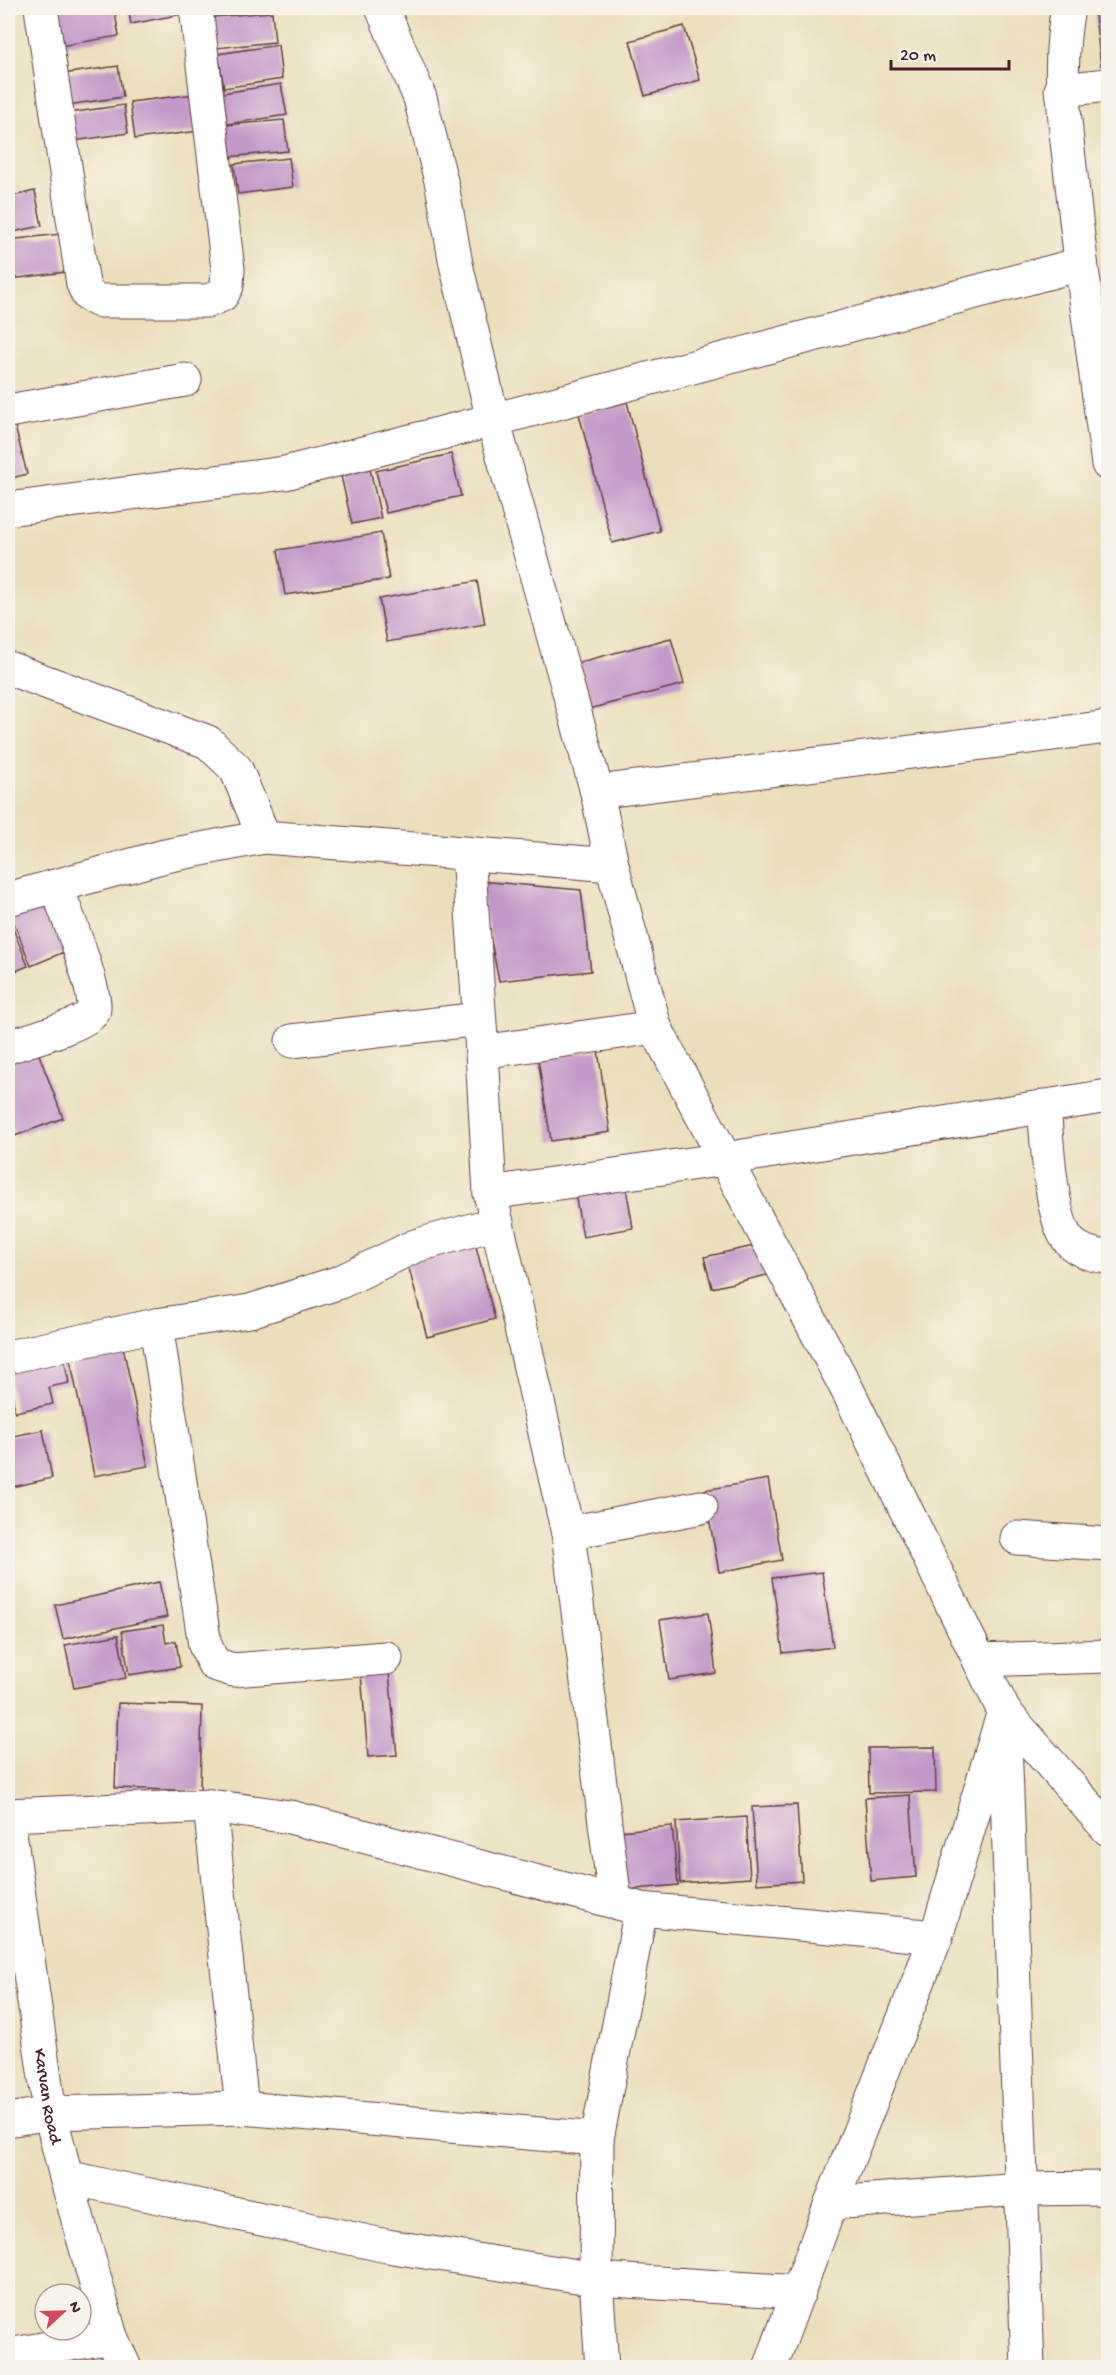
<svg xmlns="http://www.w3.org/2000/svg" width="1116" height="2375" font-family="'Gochi Hand',sans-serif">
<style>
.building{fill:#c299c8}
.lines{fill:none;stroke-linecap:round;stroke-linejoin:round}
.minor-casing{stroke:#623c41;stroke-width:35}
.minor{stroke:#fff;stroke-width:33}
.labels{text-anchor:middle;stroke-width:6;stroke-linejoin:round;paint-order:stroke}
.street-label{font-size:18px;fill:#4a1f2b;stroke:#f7f3e8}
</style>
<rect width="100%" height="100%" fill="#f7f3e8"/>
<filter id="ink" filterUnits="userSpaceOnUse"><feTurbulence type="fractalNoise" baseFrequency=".0167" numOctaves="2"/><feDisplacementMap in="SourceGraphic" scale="12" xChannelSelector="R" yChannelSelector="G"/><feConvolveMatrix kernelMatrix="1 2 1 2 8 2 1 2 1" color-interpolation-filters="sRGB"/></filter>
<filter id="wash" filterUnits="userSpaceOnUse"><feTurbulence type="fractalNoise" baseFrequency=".008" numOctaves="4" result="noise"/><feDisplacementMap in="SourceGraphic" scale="24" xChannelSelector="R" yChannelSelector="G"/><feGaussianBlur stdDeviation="1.35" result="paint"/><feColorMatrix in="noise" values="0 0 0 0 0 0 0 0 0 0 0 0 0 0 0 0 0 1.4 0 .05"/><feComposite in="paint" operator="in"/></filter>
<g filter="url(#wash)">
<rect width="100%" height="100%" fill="#eadfbc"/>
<g id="blocks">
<g class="building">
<polygon points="53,8 114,8 119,36 60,46"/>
<polygon points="128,8 186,8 187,13 131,24"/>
<polygon points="210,8 252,8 252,9 211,14"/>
<polygon points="1094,8 1108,8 1108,66 1101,66"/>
<polygon points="272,12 275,42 216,48 213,17"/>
<polygon points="684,26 700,80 645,96 630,41"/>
<polygon points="278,45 282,79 224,88 218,54"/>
<polygon points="118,66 123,97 60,106 55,75"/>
<polygon points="281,84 287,115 227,124 223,93"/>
<polygon points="195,94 199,131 135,139 130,102"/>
<polygon points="124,105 128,133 67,142 62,114"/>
<polygon points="284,120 288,151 228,157 226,125"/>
<polygon points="289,158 293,187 238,194 234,164"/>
<polygon points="35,191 42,226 8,233 8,197"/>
<polygon points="60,234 65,272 11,279 8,240"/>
<polygon points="627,402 660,531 612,543 579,414"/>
<polygon points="12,414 27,474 8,479 8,415"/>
<polygon points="451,454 461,496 386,513 376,471"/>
<polygon points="370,469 381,518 352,524 341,476"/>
<polygon points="381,533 389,579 285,595 278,550"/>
<polygon points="477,581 485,624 387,642 379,599"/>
<polygon points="671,638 684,684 581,711 569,665"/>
<polygon points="479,881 581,890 591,971 499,981"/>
<polygon points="50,898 71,949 31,966 11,915"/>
<polygon points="8,916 28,966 8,974"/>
<polygon points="35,1044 63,1118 15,1136 8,1117 8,1055"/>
<polygon points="598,1050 610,1132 551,1141 538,1059"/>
<polygon points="624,1175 633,1228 583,1237 573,1183"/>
<polygon points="474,1239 495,1319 427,1337 406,1257"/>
<polygon points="763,1244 771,1274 712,1288 704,1257"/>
<polygon points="122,1342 148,1466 94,1476 69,1353"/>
<polygon points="64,1358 69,1383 49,1387 53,1404 15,1412 8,1370"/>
<polygon points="43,1430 52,1478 8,1488 8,1437"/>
<polygon points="768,1479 782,1560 719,1572 704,1490"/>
<polygon points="822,1572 833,1647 783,1653 772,1578"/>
<polygon points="159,1582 167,1617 63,1639 55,1605"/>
<polygon points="708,1613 716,1673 669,1680 660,1620"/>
<polygon points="163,1625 166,1643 176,1641 180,1667 129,1675 122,1631"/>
<polygon points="118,1635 126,1678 74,1688 65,1645"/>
<polygon points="389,1672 397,1755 368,1757 361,1674"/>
<polygon points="118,1703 202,1706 200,1791 115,1788"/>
<polygon points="935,1747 936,1792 869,1793 868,1748"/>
<polygon points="910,1795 916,1877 871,1881 865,1798"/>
<polygon points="797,1805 802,1881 757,1884 752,1807"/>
<polygon points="746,1817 750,1878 680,1883 676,1822"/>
<polygon points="672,1826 678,1885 626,1890 619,1831"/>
</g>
</g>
</g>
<g filter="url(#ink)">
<use href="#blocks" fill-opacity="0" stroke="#623c41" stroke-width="1.5"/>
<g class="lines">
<defs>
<g id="minor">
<polyline points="41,8 83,284 88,295 99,301 208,301 222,295 227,286 228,269 196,8"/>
<polyline points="382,8 420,98 442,185 456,264 493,420 597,792 612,865 655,1027 849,1393 1004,1711 1108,1829"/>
<path d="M1068,8C1056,69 1066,131 1073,193C1083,284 1096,374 1108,464"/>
<polyline points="1061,90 1108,85"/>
<polyline points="8,411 185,380"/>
<polyline points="8,509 285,473 493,420 1081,264"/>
<polyline points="8,668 208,742 236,769 264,837 612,865"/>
<polyline points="597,792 1108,727"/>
<polyline points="468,855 482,1052 655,1027"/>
<polyline points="8,899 165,856 264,837"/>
<polyline points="292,1041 479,1019"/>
<path d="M8,1047C25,1041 84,1025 93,1012C101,1000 63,904 56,886"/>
<polyline points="482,1052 490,1193 568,1533 615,1901"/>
<path d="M1044,1106C1047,1139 1050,1208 1065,1235C1074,1251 1092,1255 1108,1257"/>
<polyline points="490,1193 725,1159 1108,1096"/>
<polyline points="156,1325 205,1645 214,1664 233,1670 386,1658"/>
<polyline points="8,1357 156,1325 250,1311 340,1282 415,1246 497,1223"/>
<polyline points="568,1533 701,1507"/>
<polyline points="1017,1538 1108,1544"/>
<polyline points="979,1660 1108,1656"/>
<polyline points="1005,1740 1028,2368"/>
<polyline points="210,1806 242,2108"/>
<polyline points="8,1815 210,1806 290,1817 641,1909 936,1937"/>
<path id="s1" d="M8,1819L50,2113L66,2177L111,2337L125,2368"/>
<polyline points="8,2120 50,2113 242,2108 597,2139"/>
<polyline points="66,2177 387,2246 596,2279 799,2292"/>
<polyline points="831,2203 1021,2189 1108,2188"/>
<polyline points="8,2355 111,2337"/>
<polyline points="602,2368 596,2279 597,2139 641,1909"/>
<polyline points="770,2368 831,2203 936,1937 1004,1711"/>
</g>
</defs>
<use href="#minor" class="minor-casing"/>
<use href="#minor" class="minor"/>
</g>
</g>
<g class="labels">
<g class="street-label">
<text dy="6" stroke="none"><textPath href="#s1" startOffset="280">Karvan Road</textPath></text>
</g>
</g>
<rect width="1116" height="2375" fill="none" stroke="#f7f3e8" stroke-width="30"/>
<g transform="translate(63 2312) rotate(68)"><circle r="28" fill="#f7f3e8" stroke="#b29e9c" stroke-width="1.5"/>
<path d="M0-4.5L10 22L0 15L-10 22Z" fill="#d1495b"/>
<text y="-9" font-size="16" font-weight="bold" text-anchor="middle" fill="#4a1f2b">N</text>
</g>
<path d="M891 60v9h118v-9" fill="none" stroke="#4a1f2b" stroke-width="3"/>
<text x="900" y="60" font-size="18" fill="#4a1f2b" stroke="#f7f3e8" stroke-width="4.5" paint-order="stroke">20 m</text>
</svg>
